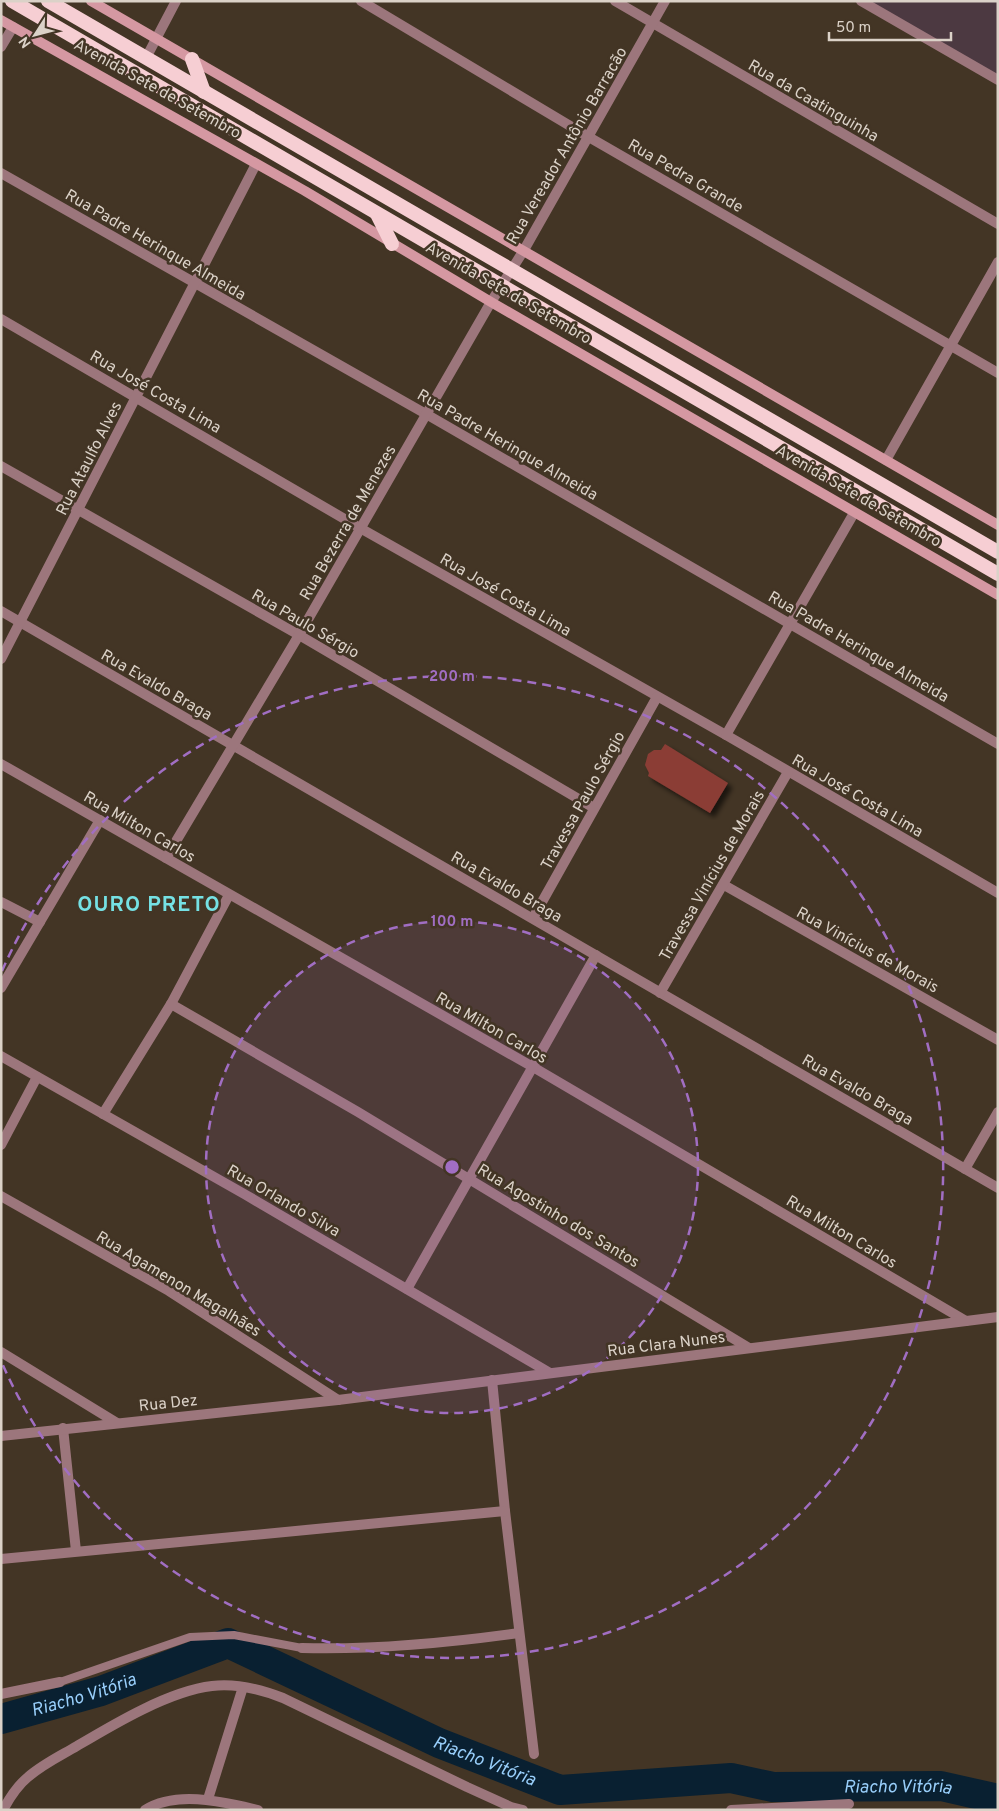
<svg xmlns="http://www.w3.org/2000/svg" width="999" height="1811" font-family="Overpass,sans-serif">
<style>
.commercial{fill:#4c3941}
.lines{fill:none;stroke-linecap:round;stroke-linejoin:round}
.river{stroke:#092031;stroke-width:30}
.building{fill:#8b3d36;filter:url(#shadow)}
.service{stroke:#9c767c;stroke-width:8}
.minor{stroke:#9c767c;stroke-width:10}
.tertiary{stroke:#9c767c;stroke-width:10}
.secondary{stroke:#d598a2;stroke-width:10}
.trunk{stroke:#f6ced3;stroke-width:14}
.ring{fill:none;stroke:#a16ec3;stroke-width:2.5;stroke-dasharray:9 6}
.labels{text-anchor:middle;stroke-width:5;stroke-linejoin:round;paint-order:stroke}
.street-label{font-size:16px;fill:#dbd2c8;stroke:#433525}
.water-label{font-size:18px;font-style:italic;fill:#98cefa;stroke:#433525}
.district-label{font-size:21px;font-weight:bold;letter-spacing:1px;fill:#75e1e4;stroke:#433525}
.centre{fill:#a16ec3;stroke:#433525;stroke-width:2.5}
.ring-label{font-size:15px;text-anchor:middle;font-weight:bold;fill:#a16ec3;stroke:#433525;stroke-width:5;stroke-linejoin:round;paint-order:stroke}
</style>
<defs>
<filter id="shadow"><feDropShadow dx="4.5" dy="4.5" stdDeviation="2.5" flood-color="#0009"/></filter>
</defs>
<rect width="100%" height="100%" fill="#433525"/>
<polygon class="commercial" points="861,1 998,1 998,80"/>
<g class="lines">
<path class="river" id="s1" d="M1,1719L101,1691L228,1643L439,1743L560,1790L731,1778L773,1787L941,1786L998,1799"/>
</g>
<polygon class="building" points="665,744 728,783 710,813 648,776 649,773 645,765 648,754 654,750 661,750"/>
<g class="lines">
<polyline class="service" points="60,1682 190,1637 234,1635 302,1648"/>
<g class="minor">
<polyline points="361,1 587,136 998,373"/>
<polyline points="615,1 998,224"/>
<polyline points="861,1 998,80"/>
<polyline points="1,47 13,27"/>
<polyline points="1,173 426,414 998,744"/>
<polyline points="1,319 360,528 726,735 998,893"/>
<polyline points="886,460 998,262"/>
<polyline points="1,466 299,635 594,808"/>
<polyline points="1,611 998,1188"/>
<polyline points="1,659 256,164"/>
<polyline points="726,735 854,513"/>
<polyline points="1,764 533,1067 966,1321"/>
<polyline points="166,858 299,635 491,302 524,250 665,1"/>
<polyline points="724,885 998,1040"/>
<polyline points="1,902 40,922"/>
<polyline points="533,918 657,697"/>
<polyline points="1,988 100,820"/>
<polyline points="660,993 788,772"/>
<polyline points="171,1004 358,1112 749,1348"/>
<polyline points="1,1056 246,1195 550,1373"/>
<polyline points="103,1114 171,1004 229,895"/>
<polyline points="1,1145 37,1077"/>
<polyline points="965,1169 998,1112"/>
<polyline points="1,1196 169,1291 338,1400"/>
<polyline points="407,1289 596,955"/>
<polyline points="1,1352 117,1423"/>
<polyline points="492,1380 505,1511 534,1754"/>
<polyline points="63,1428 76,1551"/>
<polyline points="1,1436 338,1400 998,1317"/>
<polyline points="1,1559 505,1511"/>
<path d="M302,1648C375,1650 447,1643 519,1633"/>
<polyline points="1,1694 60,1682"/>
<polyline points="208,1799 243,1687"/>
<path d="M3,1810C10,1797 17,1786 28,1777C43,1764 60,1756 77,1746C114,1724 169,1691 212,1686C237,1683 260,1689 283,1698L467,1787L511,1807L523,1810"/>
<path d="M145,1810C177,1790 223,1802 258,1810"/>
<polyline points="731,1810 849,1804"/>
</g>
<polyline class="tertiary" points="146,58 176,1"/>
<g class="secondary">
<polyline points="91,1 998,525"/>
<polyline points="1,20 305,191 491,302 998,595"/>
</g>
<g class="trunk">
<polyline points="12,1 998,574"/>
<polyline points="48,1 998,552"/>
<polyline points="192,59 204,92"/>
<polyline points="377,214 392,244"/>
</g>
</g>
<circle cx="452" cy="1167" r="246" fill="#a16ec3" fill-opacity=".12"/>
<g class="ring">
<circle cx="452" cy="1167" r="246"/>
<path d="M2 971A491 491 0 1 1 2 1363"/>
</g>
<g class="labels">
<g class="street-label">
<text transform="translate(158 88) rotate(29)" y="6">Avenida Sete de Setembro</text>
<text transform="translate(814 100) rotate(30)" y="6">Rua da Caatinguinha</text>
<text transform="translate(566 145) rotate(-60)" y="6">Rua Vereador Antônio Barracão</text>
<text transform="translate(686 175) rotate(30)" y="6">Rua Pedra Grande</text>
<text transform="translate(156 244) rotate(30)" y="6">Rua Padre Herinque Almeida</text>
<text transform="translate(509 292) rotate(30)" y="6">Avenida Sete de Setembro</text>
<text transform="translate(156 391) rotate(30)" y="6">Rua José Costa Lima</text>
<text transform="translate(508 444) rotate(30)" y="6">Rua Padre Herinque Almeida</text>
<text transform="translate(88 458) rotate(-63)" y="6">Rua Ataulfo Alves</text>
<text transform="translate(859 495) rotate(30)" y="6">Avenida Sete de Setembro</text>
<text transform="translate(347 522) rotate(-60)" y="6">Rua Bezerra de Menezes</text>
<text transform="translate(506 594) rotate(30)" y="6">Rua José Costa Lima</text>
<text transform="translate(306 623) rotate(30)" y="6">Rua Paulo Sérgio</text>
<text transform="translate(859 646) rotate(30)" y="6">Rua Padre Herinque Almeida</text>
<text transform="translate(157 684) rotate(30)" y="6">Rua Evaldo Braga</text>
<text transform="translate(858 795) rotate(30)" y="6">Rua José Costa Lima</text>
<text transform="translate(582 800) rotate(-61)" y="6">Travessa Paulo Sérgio</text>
<text transform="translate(140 826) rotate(30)" y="6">Rua Milton Carlos</text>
<text transform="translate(711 875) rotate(-60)" y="6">Travessa Vinícius de Morais</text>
<text transform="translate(507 886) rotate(30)" y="6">Rua Evaldo Braga</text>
<text transform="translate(868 949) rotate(29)" y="6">Rua Vinícius de Morais</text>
<text transform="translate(492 1027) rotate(30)" y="6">Rua Milton Carlos</text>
<text transform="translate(858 1089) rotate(30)" y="6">Rua Evaldo Braga</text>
<text transform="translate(284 1200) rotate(30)" y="6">Rua Orlando Silva</text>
<text transform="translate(559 1215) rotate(31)" y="6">Rua Agostinho dos Santos</text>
<text transform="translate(842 1231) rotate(31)" y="6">Rua Milton Carlos</text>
<text transform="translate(179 1283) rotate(31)" y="6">Rua Agamenon Magalhães</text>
<text transform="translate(666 1343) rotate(-7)" y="6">Rua Clara Nunes</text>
<text transform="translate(168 1402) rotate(-6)" y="6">Rua Dez</text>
</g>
<g class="water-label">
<text dy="6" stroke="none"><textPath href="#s1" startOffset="86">Riacho Vitória</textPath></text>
<text dy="6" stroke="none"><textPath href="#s1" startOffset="522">Riacho Vitória</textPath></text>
<text dy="6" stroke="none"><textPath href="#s1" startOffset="942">Riacho Vitória</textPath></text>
</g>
<g class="district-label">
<text x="149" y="911">OURO PRETO</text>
</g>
</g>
<circle cx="452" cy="1167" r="8" class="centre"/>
<g class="ring-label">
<text x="452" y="681">200 m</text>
<text x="452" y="926">100 m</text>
</g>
<rect width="999" height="1811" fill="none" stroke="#dbd2c8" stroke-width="5"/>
<g transform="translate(35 35) rotate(234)" stroke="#433525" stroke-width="4" paint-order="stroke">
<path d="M0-4L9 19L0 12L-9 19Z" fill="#dbd2c8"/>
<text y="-8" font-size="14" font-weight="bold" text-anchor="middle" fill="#dbd2c8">N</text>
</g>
<path d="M829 32v8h122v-8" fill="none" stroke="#dbd2c8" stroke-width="2.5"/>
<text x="836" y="32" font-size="15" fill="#dbd2c8" stroke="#433525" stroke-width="4" paint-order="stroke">50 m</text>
</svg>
